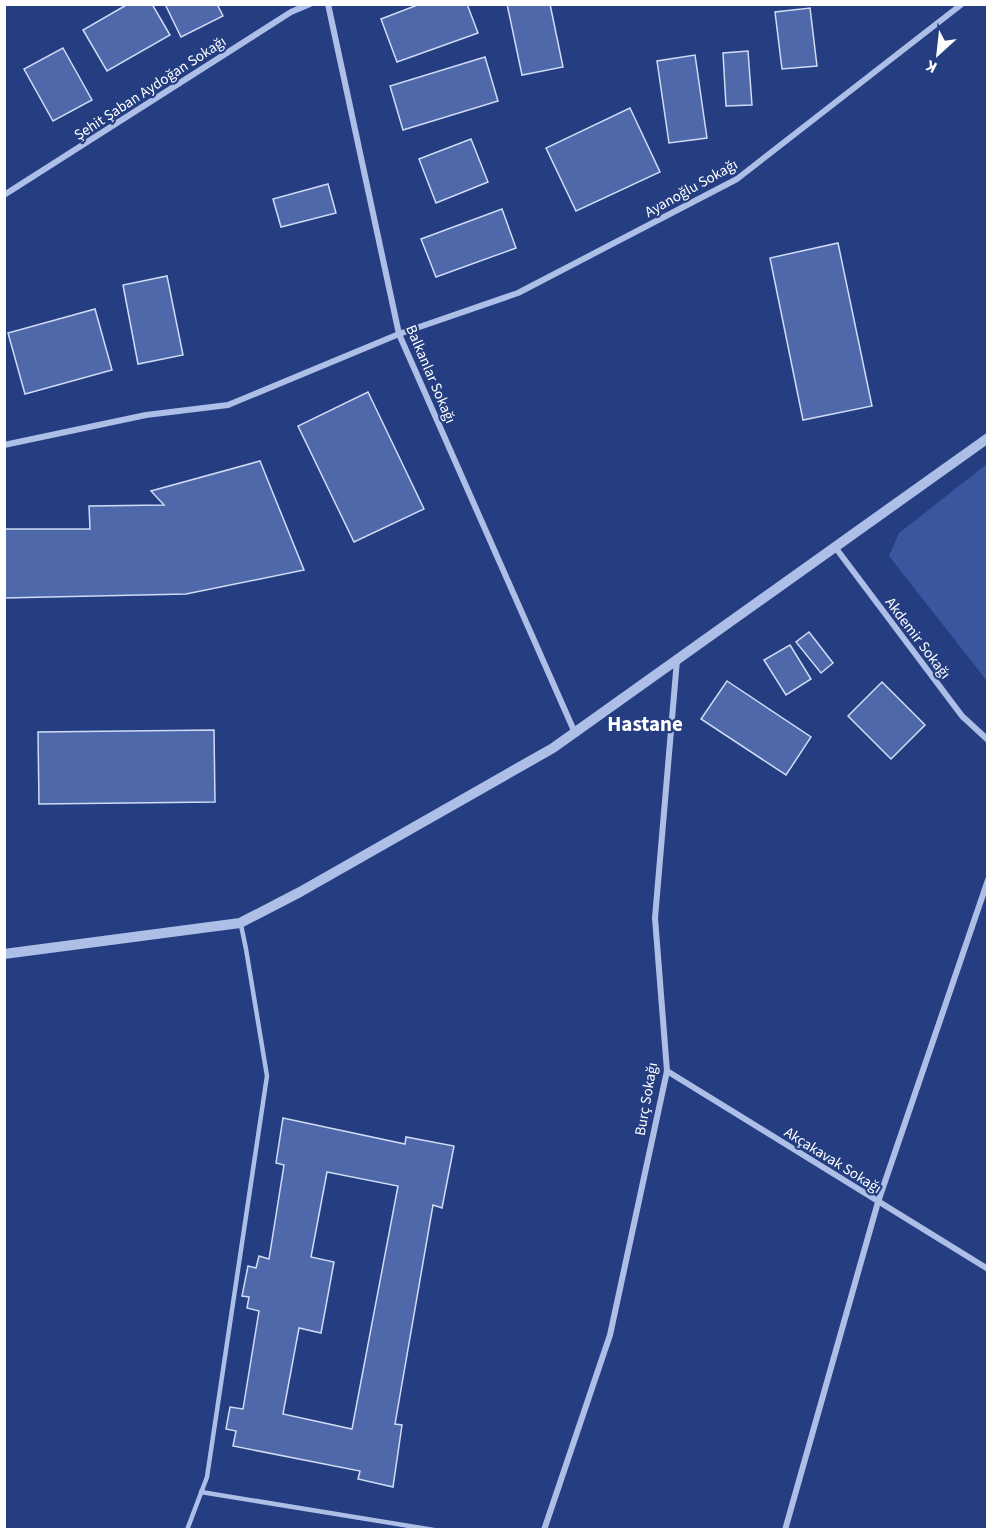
<svg xmlns="http://www.w3.org/2000/svg" width="992" height="1534" font-family="'Source Sans 3',sans-serif">
<style>
.green{fill:#3a569f}
.building{fill:#4e68aa;stroke:#d1dbf5;stroke-width:1.5;fill-rule:evenodd}
.lines{fill:none;stroke-linecap:round;stroke-linejoin:round}
.service{stroke:#adbee7;stroke-width:4.5}
.minor{stroke:#adbee7;stroke-width:6}
.tertiary{stroke:#adbee7;stroke-width:10}
.labels{text-anchor:middle;stroke-width:4.5;stroke-linejoin:round;paint-order:stroke}
.street-label{font-size:15px;fill:#fff;stroke:#253e82}
.district-label{font-size:21px;font-weight:bold;fill:#fff;stroke:#253e82}
</style>
<rect width="100%" height="100%" fill="#253e82"/>
<polygon class="green" points="987,464 987,681 889,556 899,533"/>
<g class="building">
<polygon points="128,4 152,4 170,35 107,71 83,30"/>
<polygon points="165,4 217,4 223,16 181,37"/>
<polygon points="420,4 467,4 478,33 397,62 381,19"/>
<polygon points="507,4 550,4 563,67 522,75"/>
<polygon points="810,8 817,66 782,69 775,12"/>
<polygon points="63,48 92,100 53,121 24,69"/>
<polygon points="748,51 752,105 726,106 723,53"/>
<polygon points="695,55 707,138 669,143 657,61"/>
<polygon points="485,57 498,101 403,130 390,86"/>
<polygon points="630,108 660,172 576,211 546,148"/>
<polygon points="471,139 488,182 436,203 419,159"/>
<polygon points="328,184 336,213 281,227 273,199"/>
<polygon points="502,209 516,248 436,277 421,239"/>
<polygon points="838,243 872,406 803,420 770,258"/>
<polygon points="167,276 183,355 138,364 123,285"/>
<polygon points="95,309 112,370 25,394 8,333"/>
<polygon points="368,392 424,509 354,542 298,426"/>
<polygon points="260,461 304,570 186,594 4,598 4,529 90,529 89,506 164,505 151,491"/>
<polygon points="809,632 833,663 821,673 796,642"/>
<polygon points="790,645 811,679 786,695 764,660"/>
<polygon points="727,681 811,737 786,775 701,719"/>
<polygon points="882,682 925,725 891,759 848,716"/>
<polygon points="214,730 215,802 39,804 38,732"/>
<path d="M283,1118L405,1144L406,1137L454,1146L442,1208L433,1205L395,1424L402,1425L393,1487L358,1479L360,1471L233,1446L236,1431L226,1429L230,1407L243,1409L259,1311L247,1308L249,1297L242,1296L248,1266L256,1268L259,1256L269,1259L284,1165L276,1163ZM327,1172L398,1186L352,1429L283,1414L299,1328L321,1333L334,1262L311,1257Z"/>
</g>
<g class="lines">
<g class="service">
<polyline points="201,1492 434,1530"/>
<polyline points="187,1530 207,1477 267,1076 246,949 241,925"/>
</g>
<g class="minor">
<polyline points="328,4 399,334 575,733"/>
<polyline points="4,195 291,12 310,4"/>
<polyline points="4,445 146,415 228,405 399,334 518,293 737,179 962,4"/>
<polyline points="835,547 962,716 988,740"/>
<polyline points="667,1071 988,1269"/>
<polyline points="544,1530 610,1335 667,1071 655,918 677,660"/>
<polyline points="785,1530 878,1202 988,880"/>
</g>
<polyline class="tertiary" points="4,954 240,923 300,892 553,748 988,438"/>
</g>
<g class="labels">
<g class="street-label">
<text transform="translate(150 88) rotate(-33)" y="5">Şehit Şaban Aydoğan Sokağı</text>
<text transform="translate(691 188) rotate(-29)" y="5">Ayanoğlu Sokağı</text>
<text transform="translate(431 374) rotate(67)" y="5">Balkanlar Sokağı</text>
<text transform="translate(918 638) rotate(53)" y="5">Akdemir Sokağı</text>
<text transform="translate(646 1099) rotate(-80)" y="5">Burç Sokağı</text>
<text transform="translate(833 1160) rotate(32)" y="5">Akçakavak Sokağı</text>
</g>
<g class="district-label">
<text x="645" y="731">Hastane</text>
</g>
</g>
<rect width="992" height="1534" fill="none" stroke="#ffffff" stroke-width="12"/>
<g transform="translate(938 54) rotate(207)" stroke="#253e82" stroke-width="4.5" paint-order="stroke">
<path d="M0-4.5L10 22L0 15L-10 22Z" fill="#ffffff"/>
<text y="-9" font-size="16" font-weight="bold" text-anchor="middle" fill="#ffffff">K</text>
</g>
</svg>
